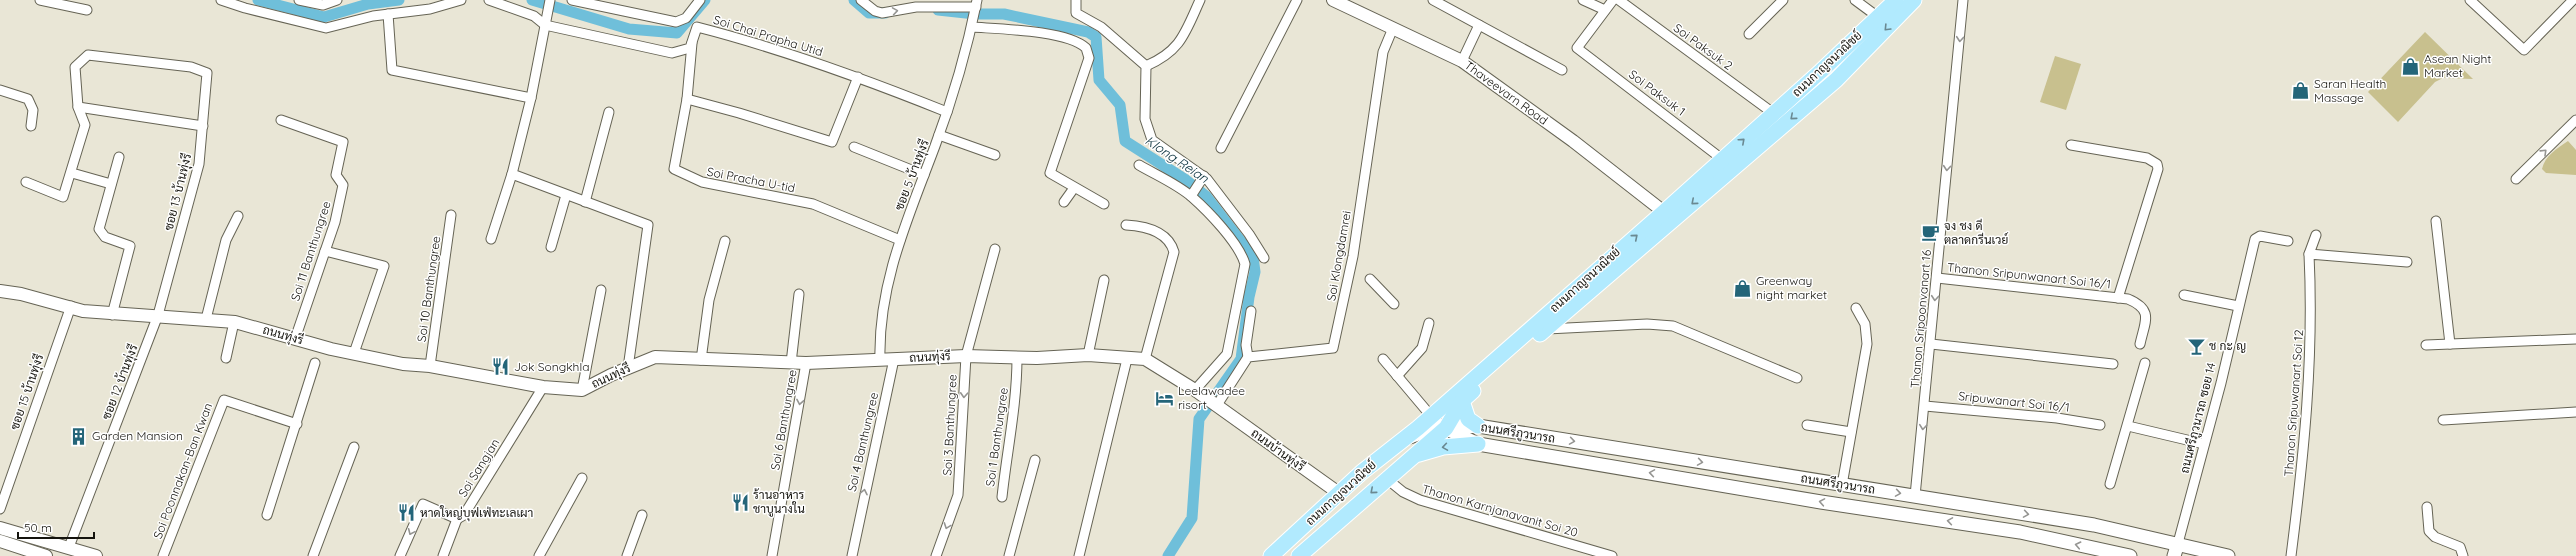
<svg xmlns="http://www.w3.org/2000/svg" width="2576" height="556" font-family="Quicksand,Sarabun,sans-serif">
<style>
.green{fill:#c8c08e}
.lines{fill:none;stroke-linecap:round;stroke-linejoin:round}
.canal{stroke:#6fbfda;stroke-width:11}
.minor-casing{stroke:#666455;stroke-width:11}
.tertiary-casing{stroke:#666455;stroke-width:14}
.secondary-casing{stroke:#666455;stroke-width:15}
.primary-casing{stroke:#fff;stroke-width:17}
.minor{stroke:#fff;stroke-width:9}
.tertiary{stroke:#fff;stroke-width:12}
.secondary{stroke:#fff;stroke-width:13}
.primary{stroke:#b1eafe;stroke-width:15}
.oneway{stroke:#959592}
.oneway2{stroke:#6a8992}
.labels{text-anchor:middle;stroke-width:3;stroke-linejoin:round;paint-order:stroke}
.street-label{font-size:12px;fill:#14130d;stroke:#fff}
.poi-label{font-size:12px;fill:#14130d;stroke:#fff;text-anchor:start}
.water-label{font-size:13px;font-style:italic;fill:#062e3a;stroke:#fff}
</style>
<rect width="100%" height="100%" fill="#e9e6d6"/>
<g class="green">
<polygon points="2425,32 2473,79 2443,78 2435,82 2398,122 2368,92"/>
<polygon points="2055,56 2081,64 2066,110 2040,102"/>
<path d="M2568,141L2576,150V175L2546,173L2542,169C2545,156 2556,149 2568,141Z"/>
</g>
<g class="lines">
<g class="canal">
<polyline points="258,0 324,17 368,4 399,0"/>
<polyline points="532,0 629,29 677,33 705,0"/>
<polyline points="854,0 869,13 885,13"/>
<polyline points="938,10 975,14 1004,14 1088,32 1096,37 1099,80 1120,105 1125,141 1186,180 1206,196 1253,257 1255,272 1249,297 1241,359 1199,419 1192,518 1168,556"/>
</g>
<defs>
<g id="minor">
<polyline points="40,0 87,10"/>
<polyline points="221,0 245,8 326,28 373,16 430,9 461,0"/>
<polyline points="299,0 323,5 337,0"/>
<polyline points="489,0 534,16 545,25"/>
<polyline points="550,0 531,98 512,174 648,225 628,368"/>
<polyline points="572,0 676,22 686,18 700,0"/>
<polyline points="861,0 875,11 882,13 916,7 976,7"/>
<polyline points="1076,0 1076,13 1101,27 1146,66 1145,119 1152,140 1207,179 1249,234 1264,258"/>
<polyline points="1433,0 1562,70"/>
<polyline points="1583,0 1605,10"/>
<polyline points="1613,0 1577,48 1722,159"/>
<polyline points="1619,0 1773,113"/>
<polyline points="1855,0 1878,17"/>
<polyline points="2470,0 2524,50 2573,0"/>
<polyline points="388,14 392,70 531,98"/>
<path d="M545,25L672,53L690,48L697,27C783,49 865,79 947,112"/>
<path d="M972,27C998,29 1067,30 1086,48L1089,58L1050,173L1104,204"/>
<polyline points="1749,34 1783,0"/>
<polyline points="692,43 687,99 674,169 702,182 813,204 900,240"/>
<polyline points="1462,61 1479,25"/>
<path d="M1146,66C1181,51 1185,33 1200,0"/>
<polyline points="0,90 28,99 33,110 31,126"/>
<polyline points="687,99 739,113 832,142 858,77"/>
<polyline points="78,107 203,126"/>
<polyline points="281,120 343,142 336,175 343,185 335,222 295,339"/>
<polyline points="939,135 995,155"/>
<polyline points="2071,145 2147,158 2157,164 2158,169 2118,298"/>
<polyline points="854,147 924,175"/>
<polyline points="1221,148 1297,0"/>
<path d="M1139,165C1156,175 1177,184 1192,197C1208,211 1239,243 1245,264L1227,354L1195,390"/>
<polyline points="72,173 111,184"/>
<polyline points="2516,179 2576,120"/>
<polyline points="26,182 63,197 85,125 78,107 75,67 88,55 191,67 207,73 199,164 158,315 69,547"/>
<polyline points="1191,196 1204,176"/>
<polyline points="585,202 609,112"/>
<polyline points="1064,202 1074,188"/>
<polyline points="2436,221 2450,344"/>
<path d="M1126,225C1145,226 1168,231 1174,252L1145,359"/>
<polyline points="491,239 512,174"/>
<polyline points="551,247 566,195"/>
<polyline points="325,251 384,266 354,353"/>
<polyline points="2309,254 2316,235"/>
<path d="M1937,278L2128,299C2154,310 2145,321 2140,344"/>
<polyline points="1370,279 1394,304"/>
<polyline points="2184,295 2238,306"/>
<polyline points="112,315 130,246 105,237 99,229 119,157"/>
<polyline points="206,319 226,240 238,216"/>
<polyline points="1547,329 1647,324 1673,326 1797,378"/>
<polyline points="1931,344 2113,364"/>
<polyline points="2426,345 2576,339"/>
<polyline points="1088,355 1104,280"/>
<polyline points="1248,357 1246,345 1251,311"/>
<polyline points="226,358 234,322"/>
<path d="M880,359C878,283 909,216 935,146C953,98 967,50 977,0"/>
<polyline points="1383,359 1431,416 1446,428"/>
<polyline points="701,360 709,300 725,241"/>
<polyline points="791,363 799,294"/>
<polyline points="430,366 451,215"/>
<polyline points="1397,376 1422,348 1429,323"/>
<polyline points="582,390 601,290"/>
<polyline points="1217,405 1248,357 1333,348 1353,256 1383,52 1393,28"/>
<polyline points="1925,406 2057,418 2100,425"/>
<polyline points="2443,420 2576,412"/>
<polyline points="1807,425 1851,432"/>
<polyline points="2128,426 2204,444"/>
<polyline points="1387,479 1403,492 1420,500 1612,556"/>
<polyline points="2110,484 2145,363"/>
<polyline points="1842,485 1867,344 1865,324 1856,308"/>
<polyline points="1915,496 1963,0"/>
<path d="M1002,497C1007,450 1017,405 1017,357"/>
<polyline points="2427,507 2429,531 2435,537 2460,547 2463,556"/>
<polyline points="0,509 71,306"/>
<polyline points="267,515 315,363"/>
<polyline points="457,519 464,515 543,387"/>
<polyline points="2178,543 2221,383 2255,239 2260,236 2288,241"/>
<polyline points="163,556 224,400 297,424"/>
<polyline points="313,556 354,447"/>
<polyline points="400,556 423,504 457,519"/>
<polyline points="443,556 457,519"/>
<polyline points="539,556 582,478"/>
<polyline points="627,556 642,515"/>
<polyline points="772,556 806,363"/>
<polyline points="852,556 894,359"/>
<polyline points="936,556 958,495 966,356 995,249"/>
<polyline points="1009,556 1035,460"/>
<polyline points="1079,556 1127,359"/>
<path d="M2291,556C2304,454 2314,357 2309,254L2407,262"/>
</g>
<g id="tertiary">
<polyline points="1333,0 1462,61 1573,141 1664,212"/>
<polyline points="0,291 21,294 83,311 235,322 331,349 403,364 430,366 543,387 582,390 611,375 655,357 806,363 966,356 1037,358 1088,355 1145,359 1195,390 1340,494"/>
<polyline points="0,528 96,556"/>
<polyline points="0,541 46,556"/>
</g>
<g id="secondary">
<polyline points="1447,429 1478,444 1821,502 2020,532 2130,556"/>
<polyline points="1410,437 1429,430 1478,426 2094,525 2228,556"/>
<polyline points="2174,556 2178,543"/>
</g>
<g id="primary">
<polyline points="1540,334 1836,80 1914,0"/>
<polyline points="1462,401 1468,419 1478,426"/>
<polyline points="1419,454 1443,447 1478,444"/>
<polyline points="1271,556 1362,472 1418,428 1664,212 1821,71 1896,0"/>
<polyline points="1299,556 1446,428 1462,401 1473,391"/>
</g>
</defs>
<use href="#minor" class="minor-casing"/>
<use href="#tertiary" class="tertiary-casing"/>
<use href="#secondary" class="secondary-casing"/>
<use href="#primary" class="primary-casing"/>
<use href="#minor" class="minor"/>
<use href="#tertiary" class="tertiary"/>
<use href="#secondary" class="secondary"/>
<use href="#primary" class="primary"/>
</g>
<defs><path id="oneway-chevron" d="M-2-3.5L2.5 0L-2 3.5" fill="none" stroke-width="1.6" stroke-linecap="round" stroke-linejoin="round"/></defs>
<g class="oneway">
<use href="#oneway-chevron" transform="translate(895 11) rotate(-9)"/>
<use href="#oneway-chevron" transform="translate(1960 39) rotate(95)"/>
<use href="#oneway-chevron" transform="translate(2544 152) rotate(-44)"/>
<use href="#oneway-chevron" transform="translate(1947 168) rotate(95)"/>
<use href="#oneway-chevron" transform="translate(1935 298) rotate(95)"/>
<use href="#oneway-chevron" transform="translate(964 395) rotate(93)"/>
<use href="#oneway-chevron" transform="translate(800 402) rotate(100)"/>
<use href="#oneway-chevron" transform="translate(1923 427) rotate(96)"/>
<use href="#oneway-chevron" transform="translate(1572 441) rotate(9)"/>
<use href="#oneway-chevron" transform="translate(1700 462) rotate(9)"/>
<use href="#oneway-chevron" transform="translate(1652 473) rotate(-171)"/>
<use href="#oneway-chevron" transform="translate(864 492) rotate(-78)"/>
<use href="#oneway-chevron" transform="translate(1898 493) rotate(9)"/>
<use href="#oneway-chevron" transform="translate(1822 502) rotate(-170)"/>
<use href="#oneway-chevron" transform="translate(2026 514) rotate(9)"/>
<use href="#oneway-chevron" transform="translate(1950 521) rotate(-171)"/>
<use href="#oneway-chevron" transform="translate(947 526) rotate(110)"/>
<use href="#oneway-chevron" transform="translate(411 532) rotate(114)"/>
<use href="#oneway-chevron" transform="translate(2078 545) rotate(-168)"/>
</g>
<g class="oneway2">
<use href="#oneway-chevron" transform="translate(1887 28) rotate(134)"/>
<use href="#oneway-chevron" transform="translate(1793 117) rotate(139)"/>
<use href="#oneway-chevron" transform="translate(1742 141) rotate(-42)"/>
<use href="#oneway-chevron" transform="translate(1694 202) rotate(139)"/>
<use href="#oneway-chevron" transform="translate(1635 237) rotate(-40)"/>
<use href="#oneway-chevron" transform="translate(1445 447) rotate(171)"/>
<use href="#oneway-chevron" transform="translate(1373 491) rotate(139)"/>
</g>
<defs>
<symbol id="shop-bare" viewBox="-9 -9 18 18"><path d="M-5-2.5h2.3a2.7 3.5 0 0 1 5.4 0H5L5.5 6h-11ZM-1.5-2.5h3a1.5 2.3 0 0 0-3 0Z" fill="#246579" stroke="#fff" stroke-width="2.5" paint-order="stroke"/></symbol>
<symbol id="cafe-bare" viewBox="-9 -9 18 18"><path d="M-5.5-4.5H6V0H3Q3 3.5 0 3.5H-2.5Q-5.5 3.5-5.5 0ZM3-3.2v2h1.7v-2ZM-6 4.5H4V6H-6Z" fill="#246579" stroke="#fff" stroke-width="2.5" paint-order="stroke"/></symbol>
<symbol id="bar-bare" viewBox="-9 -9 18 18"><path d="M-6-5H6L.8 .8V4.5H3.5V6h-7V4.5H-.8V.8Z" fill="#246579" stroke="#fff" stroke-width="2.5" paint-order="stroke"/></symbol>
<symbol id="restaurant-bare" viewBox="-9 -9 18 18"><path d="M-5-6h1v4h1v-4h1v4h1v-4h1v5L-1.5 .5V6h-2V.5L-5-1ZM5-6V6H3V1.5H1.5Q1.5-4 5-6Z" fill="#246579" stroke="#fff" stroke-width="2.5" paint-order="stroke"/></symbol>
<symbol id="hotel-bare" viewBox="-9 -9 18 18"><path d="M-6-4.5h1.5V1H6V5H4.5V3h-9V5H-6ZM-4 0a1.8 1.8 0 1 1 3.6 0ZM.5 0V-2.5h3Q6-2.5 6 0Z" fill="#246579" stroke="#fff" stroke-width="2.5" paint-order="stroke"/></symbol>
<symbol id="building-bare" viewBox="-9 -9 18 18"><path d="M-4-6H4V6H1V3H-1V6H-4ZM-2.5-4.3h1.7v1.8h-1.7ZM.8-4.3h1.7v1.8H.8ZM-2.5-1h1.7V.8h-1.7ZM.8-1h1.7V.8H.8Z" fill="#246579" stroke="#fff" stroke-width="2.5" paint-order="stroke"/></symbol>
</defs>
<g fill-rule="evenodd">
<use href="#shop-bare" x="2398" y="54" width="25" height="25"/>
<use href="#shop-bare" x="2288" y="78" width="25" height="25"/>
<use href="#cafe-bare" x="1918" y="220" width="25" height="25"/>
<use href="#shop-bare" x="1730" y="276" width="25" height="25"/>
<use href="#bar-bare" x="2184" y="334" width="25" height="25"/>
<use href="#restaurant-bare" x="488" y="354" width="25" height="25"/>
<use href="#hotel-bare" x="1152" y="386" width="25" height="25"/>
<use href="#building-bare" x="66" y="424" width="25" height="25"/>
<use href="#restaurant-bare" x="728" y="490" width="25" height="25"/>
<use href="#restaurant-bare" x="394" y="500" width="25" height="25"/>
</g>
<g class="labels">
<g class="street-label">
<text transform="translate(768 36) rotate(17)" y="4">Soi Chai Prapha Utid</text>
<text transform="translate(1703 47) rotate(36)" y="4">Soi Paksuk 2</text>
<text transform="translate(1827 64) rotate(-43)" y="4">ถนนกาญจนวณิชย์</text>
<text transform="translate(1506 93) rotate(36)" y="4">Thaveevarn Road</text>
<text transform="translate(1657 93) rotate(37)" y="4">Soi Paksuk 1</text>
<text transform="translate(912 175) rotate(-69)" y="4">ซอย 5 บ้านทุ่งรี</text>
<text transform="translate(751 180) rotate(11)" y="4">Soi Pracha U-tid</text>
<text transform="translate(178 192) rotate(-76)" y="4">ซอย 13 บ้านทุ่งรี</text>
<text transform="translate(311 251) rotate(-72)" y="4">Soi 11 Banthungree</text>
<text transform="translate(1339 256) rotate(-80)" y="4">Soi Klongdamrei</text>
<text transform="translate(2029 276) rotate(6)" y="4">Thanon Sripunwanart Soi 16/1</text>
<text transform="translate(1585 280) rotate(-42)" y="4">ถนนกาญจนวณิชย์</text>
<text transform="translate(429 289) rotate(-82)" y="4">Soi 10 Banthungree</text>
<text transform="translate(1921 319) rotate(-85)" y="4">Thanon Sripoonvanart 16</text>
<text transform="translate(283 335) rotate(16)" y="4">ถนนทุ่งรี</text>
<text transform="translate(930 357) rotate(-3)" y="4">ถนนทุ่งรี</text>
<text transform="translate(611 376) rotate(-25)" y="4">ถนนทุ่งรี</text>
<text transform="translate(120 382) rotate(-69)" y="4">ซอย 12 บ้านทุ่งรี</text>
<text transform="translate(27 392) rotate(-71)" y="4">ซอย 15 บ้านทุ่งรี</text>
<text transform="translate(2014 402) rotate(6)" y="4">Sripuwanart Soi 16/1</text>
<text transform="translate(2294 403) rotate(-86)" y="4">Thanon Sripuwanart Soi 12</text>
<text transform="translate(2198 418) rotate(-76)" y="4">ถนนศรีภูวนารถ ซอย 14</text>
<text transform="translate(784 420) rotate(-80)" y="4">Soi 6 Banthungree</text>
<text transform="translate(950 425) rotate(-87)" y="4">Soi 3 Banthungree</text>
<text transform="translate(1518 433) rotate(9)" y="4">ถนนศรีภูวนารถ</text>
<text transform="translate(997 437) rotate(-82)" y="4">Soi 1 Banthungree</text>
<text transform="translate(863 442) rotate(-77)" y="4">Soi 4 Banthungree</text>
<text transform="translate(1278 450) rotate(36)" y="4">ถนนบ้านทุ่งรี</text>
<text transform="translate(479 468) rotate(-58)" y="4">Soi Sangjan</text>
<text transform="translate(183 471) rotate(-69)" y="4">Soi Poonnakan-Ban Kwan</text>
<text transform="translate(1838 484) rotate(9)" y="4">ถนนศรีภูวนารถ</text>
<text transform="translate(1341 493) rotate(-42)" y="4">ถนนกาญจนวณิชย์</text>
<text transform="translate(1500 511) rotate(16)" y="4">Thanon Karnjanavanit Soi 20</text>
</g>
<g class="poi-label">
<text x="2424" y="63">Asean Night<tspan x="2424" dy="14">Market</tspan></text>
<text x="2314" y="88">Saran Health<tspan x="2314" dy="14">Massage</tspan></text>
<text x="1944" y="230">จง ชง ดี<tspan x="1944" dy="14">ตลาดกรีนเวย์</tspan></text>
<text x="1756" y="285">Greenway<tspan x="1756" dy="14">night market</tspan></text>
<text x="2209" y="350">ช กะ ญ</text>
<text x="514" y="371">Jok Songkhla</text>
<text x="1178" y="395">Leelawadee<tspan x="1178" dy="14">risort</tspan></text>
<text x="92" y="440">Garden Mansion</text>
<text x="753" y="499">ร้านอาหาร<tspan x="753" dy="14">ชาบูนางใน</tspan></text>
<text x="420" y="517">หาดใหญ่บุฟเฟ่ทะเลเผา</text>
</g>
<g class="water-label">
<text transform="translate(1177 159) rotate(34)" y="5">Klong Reian</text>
</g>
</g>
<path d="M18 532v6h76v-6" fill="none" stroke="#14130d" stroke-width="2"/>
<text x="24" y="532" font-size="12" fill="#14130d" stroke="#ffffff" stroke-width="3" paint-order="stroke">50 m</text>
</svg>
